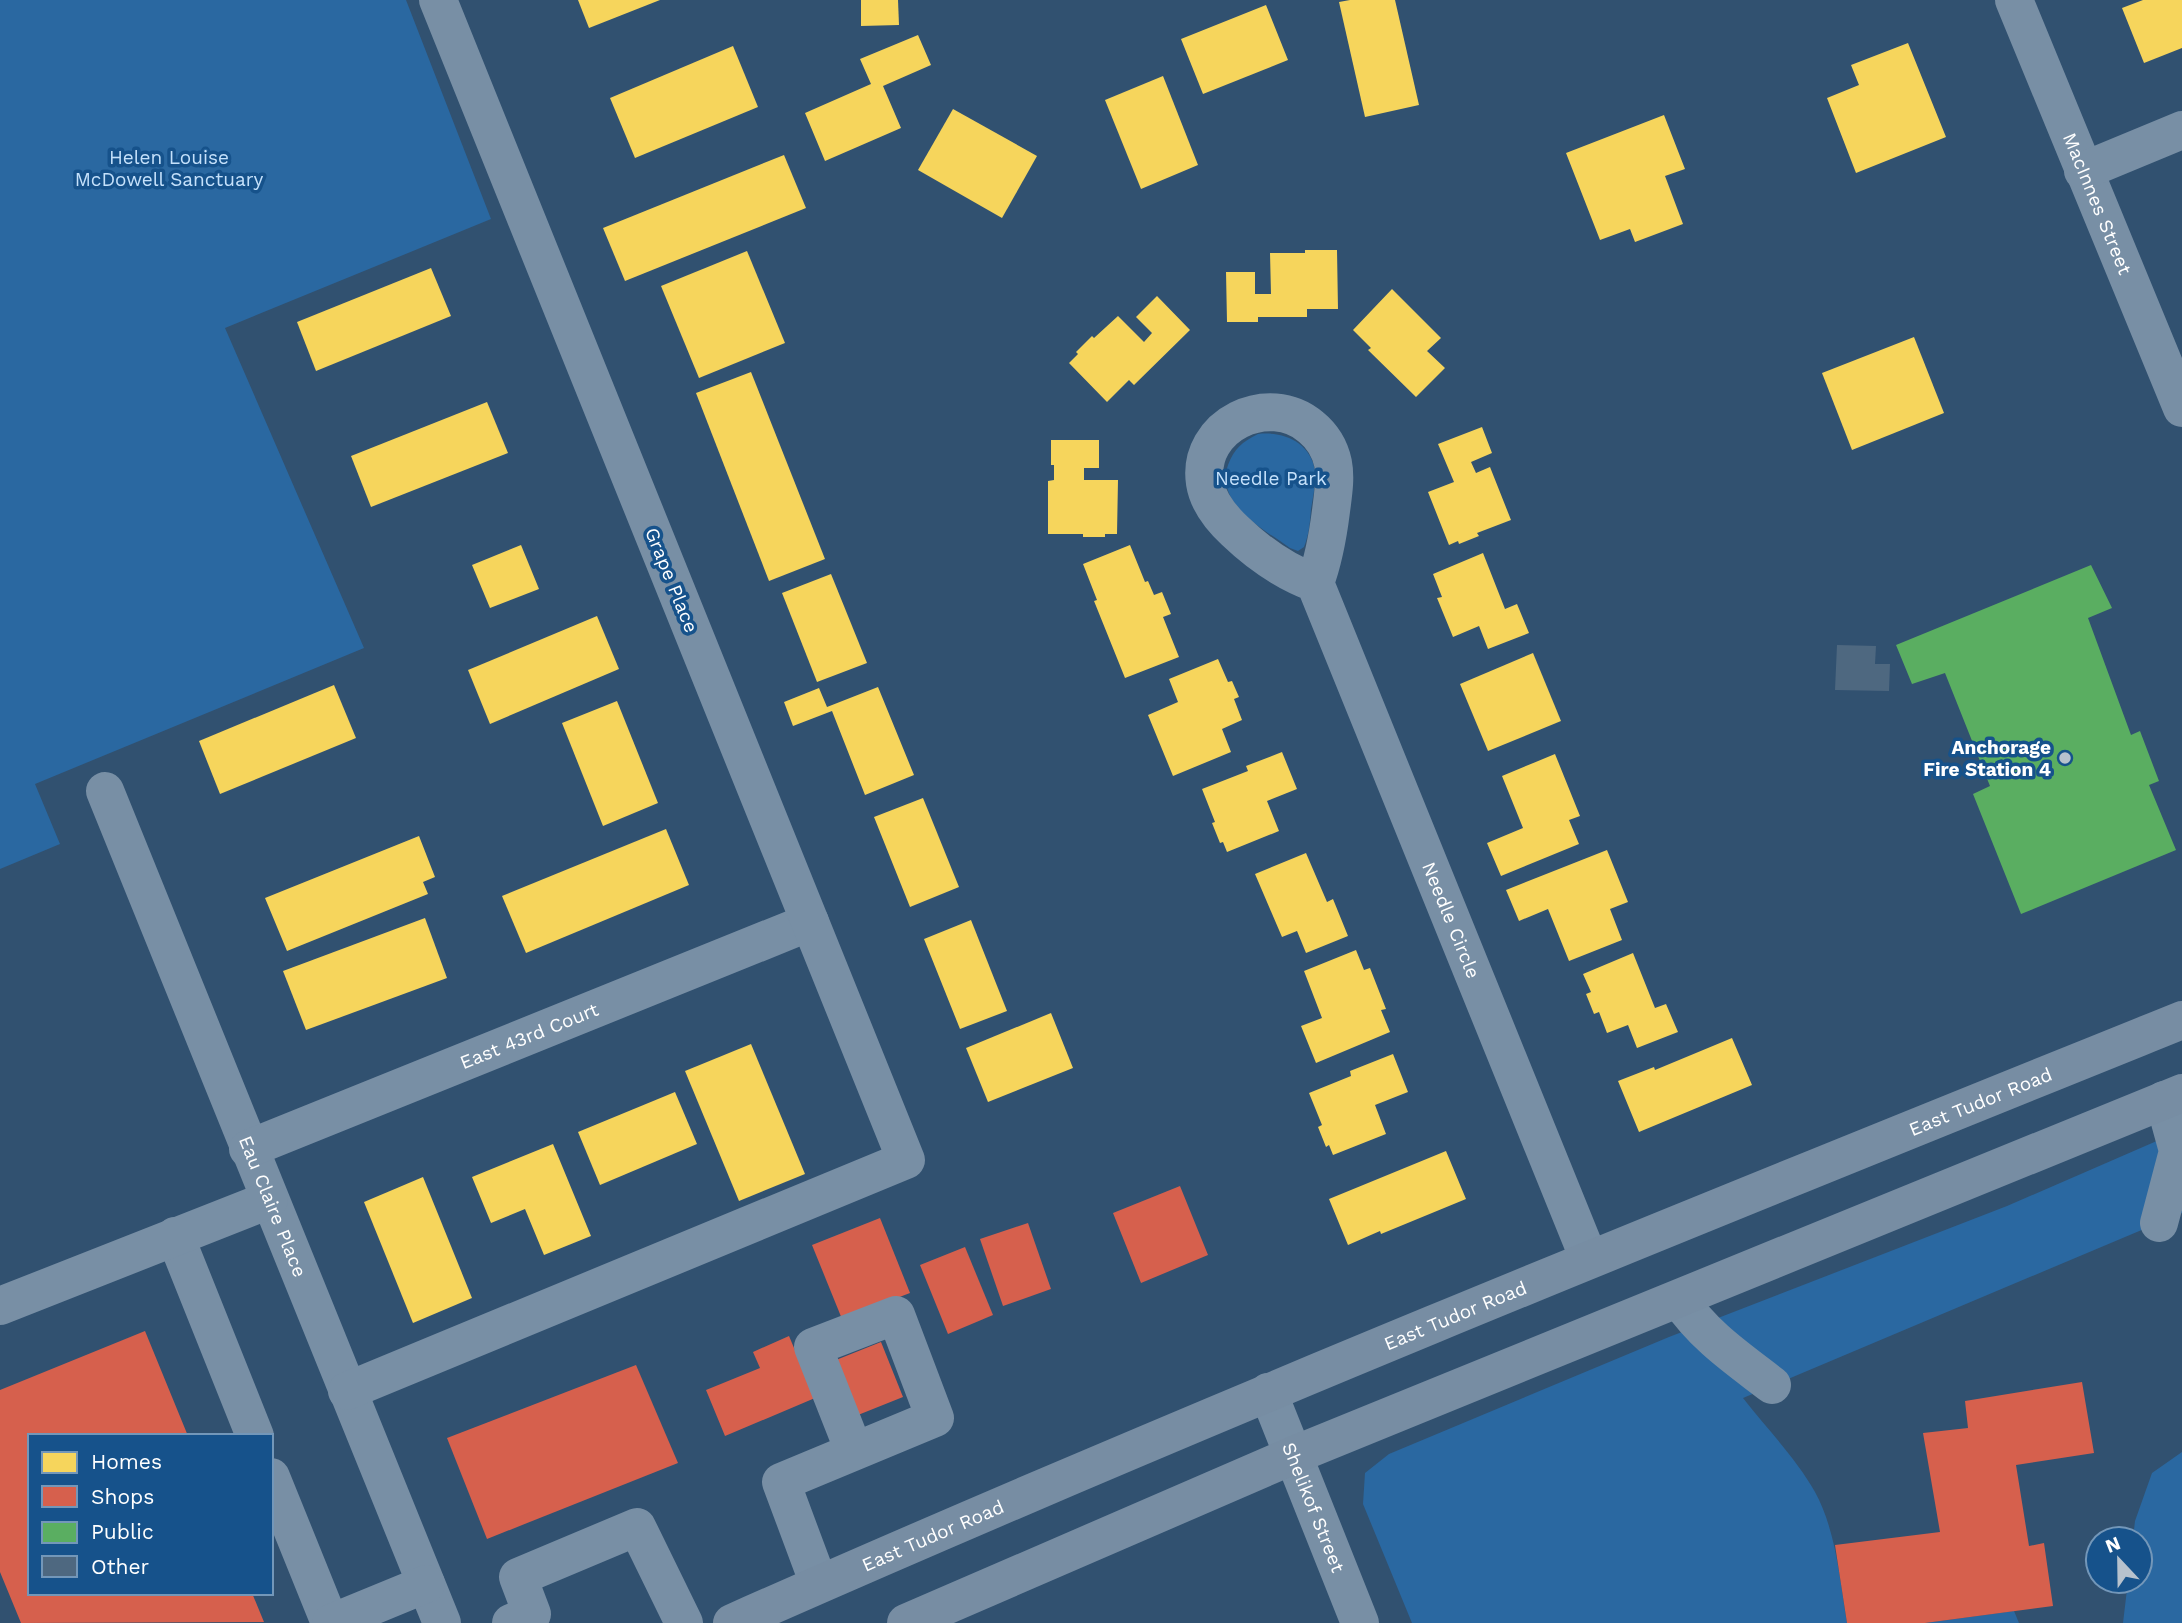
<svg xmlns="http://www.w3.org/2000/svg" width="2182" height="1623" font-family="'Work Sans',sans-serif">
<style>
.green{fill:#2a68a1}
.homes{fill:#f6d55c}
.shops{fill:#d6604d}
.public{fill:#5aae61}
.building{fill:#4e6880}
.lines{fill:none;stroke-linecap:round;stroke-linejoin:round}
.minor{stroke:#788fa5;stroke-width:38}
.major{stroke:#778da3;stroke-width:38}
.poi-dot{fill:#b7c2cd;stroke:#16528b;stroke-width:2.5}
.labels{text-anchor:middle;stroke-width:7;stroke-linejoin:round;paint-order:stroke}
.park-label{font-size:19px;fill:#c5e1fb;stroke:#16528b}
.street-label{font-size:19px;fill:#fff;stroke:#16528b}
.poi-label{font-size:19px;font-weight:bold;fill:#fff;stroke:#16528b;text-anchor:end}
</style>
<rect width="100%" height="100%" fill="#315170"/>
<g class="green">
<polygon points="0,0 406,0 491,219 225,328 364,648 35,784 60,844 0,869"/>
<path d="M1258,434C1283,431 1311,442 1315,471C1316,484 1313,497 1311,509C1310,522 1309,535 1304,547L1298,551L1290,548C1264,529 1215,505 1228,465C1234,449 1242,442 1258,434Z"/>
<path d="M2182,1130V1213L1743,1398C1767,1429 1796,1458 1815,1492C1836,1530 1840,1581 1847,1623H1412L1363,1504L1365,1473L1389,1454L1669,1337L2007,1206Z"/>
<polygon points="2182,1452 2182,1623 2123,1623 2128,1581 2140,1581 2140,1539 2133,1539 2135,1521 2152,1473"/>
<polygon points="2014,1611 2019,1623 1925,1623"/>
</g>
<g class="homes">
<polygon points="578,0 660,0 589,28"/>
<polygon points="861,0 898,0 899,25 861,26"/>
<polygon points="1350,0 1395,0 1419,105 1365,117 1339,2"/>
<polygon points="2143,0 2182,0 2182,48 2144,63 2122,8"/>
<polygon points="1266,5 1288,60 1203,94 1181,39"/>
<polygon points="918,35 931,65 883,86 901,128 825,161 805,113 871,84 860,59"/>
<polygon points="1908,43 1946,137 1856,173 1827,98 1859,85 1851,65"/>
<polygon points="733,46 758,107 635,158 610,98"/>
<polygon points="1163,76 1198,165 1141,189 1105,100"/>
<polygon points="953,109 1037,156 1002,218 918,170"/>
<polygon points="1664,115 1685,169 1665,176 1683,224 1635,242 1630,229 1600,240 1566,153"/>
<polygon points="784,155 806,208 625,281 603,228"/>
<polygon points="1305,250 1337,250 1338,309 1307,309 1307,317 1258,317 1258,322 1227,322 1226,272 1255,272 1255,294 1271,294 1270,253 1305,253"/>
<polygon points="747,251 785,343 699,378 661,286"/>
<polygon points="431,268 451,316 316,371 297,322"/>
<polygon points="1392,289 1441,338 1427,351 1445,368 1416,397 1368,350 1371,348 1353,330"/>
<polygon points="1157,296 1190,330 1134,385 1129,380 1107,402 1069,363 1078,354 1076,352 1092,336 1094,338 1118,316 1144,342 1152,333 1136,317"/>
<polygon points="1914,337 1944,413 1852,450 1822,373"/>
<polygon points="751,372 825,559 769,581 696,393"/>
<polygon points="487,402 508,453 371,507 351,456"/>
<polygon points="1482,427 1492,453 1471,462 1476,473 1490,467 1511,520 1477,533 1479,536 1459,544 1458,541 1449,545 1428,492 1454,482 1438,444"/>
<polygon points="1051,440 1099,440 1099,468 1084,468 1084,480 1118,480 1117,534 1105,534 1105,537 1083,537 1083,534 1048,534 1048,481 1054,480 1054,465 1051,465"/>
<polygon points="521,545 539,589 490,608 472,565"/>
<polygon points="1130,545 1145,582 1148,581 1154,595 1162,592 1171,614 1163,617 1179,657 1125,678 1094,601 1097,600 1083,564"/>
<polygon points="1483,553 1505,609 1517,604 1529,633 1488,649 1479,626 1453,637 1437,598 1442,597 1433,574"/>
<polygon points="831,574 867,663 817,682 782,593"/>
<polygon points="597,616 619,669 490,724 468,670"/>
<polygon points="1533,653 1561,721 1488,751 1460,684"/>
<polygon points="1218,659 1228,682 1232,681 1239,697 1234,699 1242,720 1222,729 1231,752 1173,776 1148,715 1178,702 1169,679"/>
<polygon points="334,685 356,738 220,794 199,741"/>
<polygon points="878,687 914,775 865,795 832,711 793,726 784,702 819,688 827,707"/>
<polygon points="617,701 658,803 603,826 562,723"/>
<polygon points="1282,752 1297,789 1267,801 1279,831 1227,852 1223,842 1220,843 1212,823 1215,822 1202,789 1248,771 1246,766"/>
<polygon points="1555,754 1580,816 1569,820 1579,844 1501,876 1487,843 1523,828 1502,776"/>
<polygon points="923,798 959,887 910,907 874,817"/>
<polygon points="666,829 689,885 526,953 502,896"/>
<polygon points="419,836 435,877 423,882 428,894 287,951 265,898"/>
<polygon points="1607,850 1628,902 1610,909 1622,940 1569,961 1548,909 1519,921 1506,890"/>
<polygon points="1306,853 1327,902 1333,899 1348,936 1306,953 1297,931 1282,937 1255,874"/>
<polygon points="425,918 447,978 306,1030 283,971"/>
<polygon points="971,920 1007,1011 960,1029 924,939"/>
<polygon points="1356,950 1364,970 1370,968 1386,1009 1381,1010 1390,1032 1316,1063 1301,1026 1322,1018 1304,971"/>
<polygon points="1633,953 1655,1008 1666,1004 1678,1032 1637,1048 1628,1025 1607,1033 1599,1012 1594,1014 1586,994 1591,992 1583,974"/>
<polygon points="1051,1013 1073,1068 988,1102 966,1048"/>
<polygon points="1732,1038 1752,1085 1639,1132 1618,1081 1654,1067 1655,1070"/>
<polygon points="751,1044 805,1174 739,1201 685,1071"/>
<polygon points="1393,1054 1408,1092 1375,1105 1386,1134 1333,1155 1329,1145 1326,1147 1318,1127 1322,1125 1309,1093 1351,1076 1350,1071"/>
<polygon points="675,1092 697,1144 600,1185 578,1132"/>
<polygon points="553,1144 591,1236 544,1255 525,1209 491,1223 472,1177"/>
<polygon points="1446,1151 1466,1199 1381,1234 1380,1231 1348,1245 1329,1199"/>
<polygon points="423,1177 472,1298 413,1323 364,1202"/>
</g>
<g class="shops">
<polygon points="1180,1186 1208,1255 1141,1283 1113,1213"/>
<polygon points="880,1218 910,1293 842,1319 812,1245"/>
<polygon points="1028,1223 1051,1289 1003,1306 980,1239"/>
<polygon points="965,1247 993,1315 948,1334 920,1265"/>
<polygon points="145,1331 188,1436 30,1436 30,1593 252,1593 264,1622 21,1623 0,1572 0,1390"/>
<polygon points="789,1336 815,1398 725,1436 706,1390 760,1368 753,1352"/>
<polygon points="881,1342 903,1397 858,1415 836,1360"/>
<polygon points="636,1365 678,1463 487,1539 447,1438"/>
<polygon points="2082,1382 2094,1453 2016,1465 2029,1546 2044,1543 2053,1606 1925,1623 1847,1623 1835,1545 1940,1532 1923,1433 1968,1428 1965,1401"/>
</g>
<polygon class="public" points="2091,565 2112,608 2088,618 2131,735 2140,731 2159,781 2149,785 2176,850 2021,914 1973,794 1990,786 1945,673 1912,684 1896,645"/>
<polygon class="building" points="1837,645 1876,646 1875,664 1890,664 1889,691 1835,690"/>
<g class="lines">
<g class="minor">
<path id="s1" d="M2014,0L2182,408"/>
<polyline points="2083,171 2182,130"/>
<path id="s2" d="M1315,583C1285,572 1258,553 1235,531C1221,518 1208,502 1205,483C1196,425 1269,391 1311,427C1322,436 1330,449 1333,463C1336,478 1333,495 1331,511C1328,535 1324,559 1315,583L1589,1259"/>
<path id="s3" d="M105,791L442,1623"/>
<path id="s4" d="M248,1149L810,922"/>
<polyline points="2159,1223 2178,1151 2164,1100"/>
<polyline points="175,1236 255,1436"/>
<path d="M1679,1299C1704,1336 1737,1358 1772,1385"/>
<polyline points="0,1306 269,1200"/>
<polyline points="347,1391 906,1160 438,0"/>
<path id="s5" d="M1268,1392L1360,1623"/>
<polyline points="271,1477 330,1623"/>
<polyline points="819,1584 781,1482 935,1418 896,1315 813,1347 854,1451"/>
<polyline points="331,1623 426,1584"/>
<polyline points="511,1623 532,1614 518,1577 637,1527 684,1623"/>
</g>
<g class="major">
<path id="s6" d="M732,1623C1211,1411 1696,1216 2182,1020"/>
<polyline points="906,1623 1294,1455 2182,1093"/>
</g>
</g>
<circle class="poi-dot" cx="2065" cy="758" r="7"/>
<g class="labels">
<g class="park-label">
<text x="169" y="164">Helen Louise<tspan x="169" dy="22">McDowell Sanctuary</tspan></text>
<text x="1271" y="485">Needle Park</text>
</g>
<g class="street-label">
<text dy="7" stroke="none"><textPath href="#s1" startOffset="220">MacInnes Street</textPath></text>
<text transform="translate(672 580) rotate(68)" y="7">Grape Place</text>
<text dy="7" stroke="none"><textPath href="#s2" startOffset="836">Needle Circle</textPath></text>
<text dy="7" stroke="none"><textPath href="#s4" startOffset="303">East 43rd Court</textPath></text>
<text dy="7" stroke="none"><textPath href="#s6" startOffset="1353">East Tudor Road</textPath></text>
<text dy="7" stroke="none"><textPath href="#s3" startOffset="448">Eau Claire Place</textPath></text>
<text dy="7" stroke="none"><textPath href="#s6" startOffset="786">East Tudor Road</textPath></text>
<text dy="7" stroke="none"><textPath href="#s5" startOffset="124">Shelikof Street</textPath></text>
<text dy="7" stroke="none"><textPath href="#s6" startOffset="219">East Tudor Road</textPath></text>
</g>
<g class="poi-label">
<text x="2051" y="754">Anchorage<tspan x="2051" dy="22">Fire Station 4</tspan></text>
</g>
</g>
<rect x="28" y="1434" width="245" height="161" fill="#16528b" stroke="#7397b9" stroke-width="2"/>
<rect x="42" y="1452" width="35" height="21" fill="#f6d55c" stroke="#7397b9" stroke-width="2"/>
<text x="91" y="1469" font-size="21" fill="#ffffff">Homes</text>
<rect x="42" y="1486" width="35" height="21" fill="#d6604d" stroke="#7397b9" stroke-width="2"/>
<text x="91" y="1504" font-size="21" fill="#ffffff">Shops</text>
<rect x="42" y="1522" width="35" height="21" fill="#5aae61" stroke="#7397b9" stroke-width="2"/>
<text x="91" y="1539" font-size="21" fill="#ffffff">Public</text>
<rect x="42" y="1556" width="35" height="21" fill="#4e6880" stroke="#7397b9" stroke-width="2"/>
<text x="91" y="1574" font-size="21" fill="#ffffff">Other</text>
<g transform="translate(2119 1560) rotate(338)"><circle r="33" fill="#16528b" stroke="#7397b9" stroke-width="2"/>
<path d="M0-5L12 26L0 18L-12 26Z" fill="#b7c2cd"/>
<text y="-10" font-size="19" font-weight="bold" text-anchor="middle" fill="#ffffff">N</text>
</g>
</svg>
